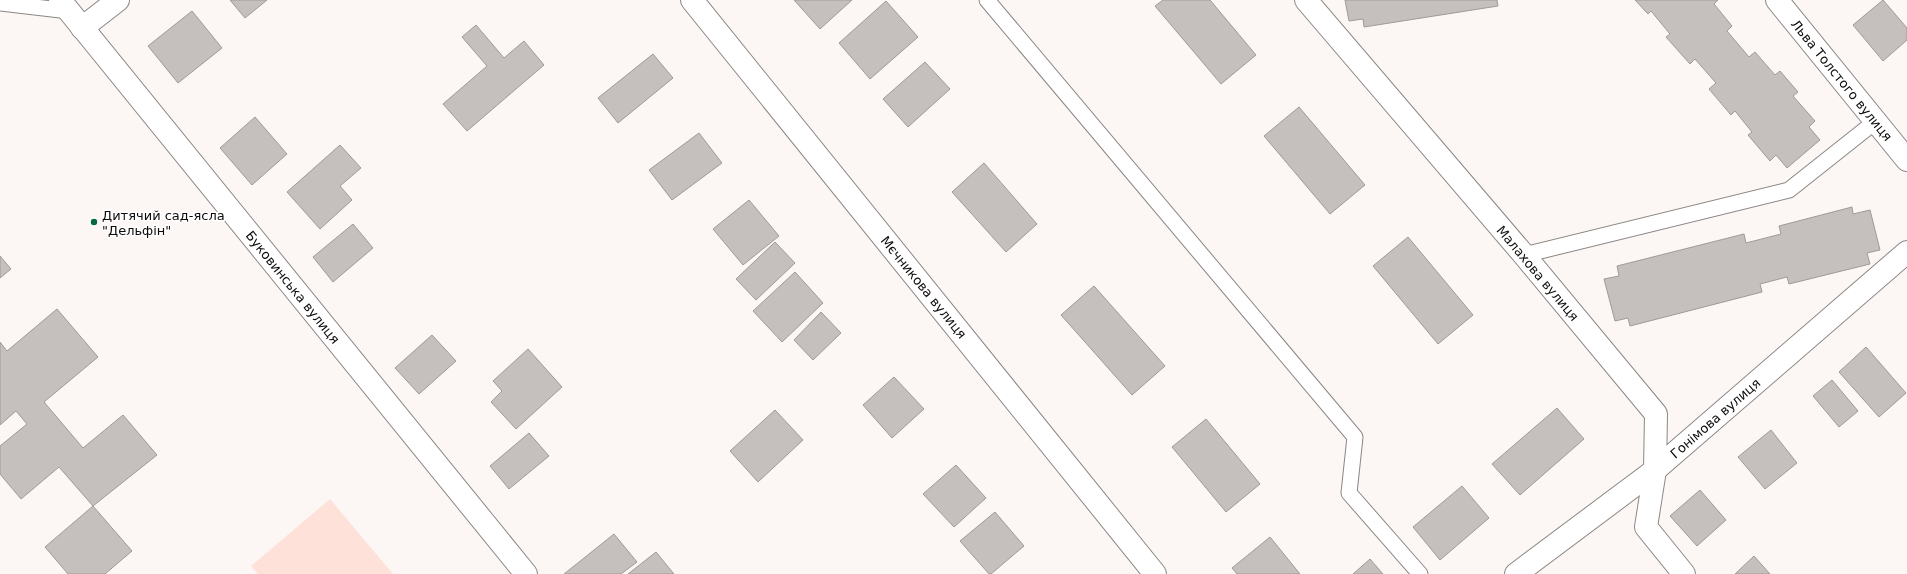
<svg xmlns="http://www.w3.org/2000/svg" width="1907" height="574" font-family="'DejaVu Sans',sans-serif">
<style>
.green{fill:#fee2da}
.building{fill:#c5bfbe;stroke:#9f9a98}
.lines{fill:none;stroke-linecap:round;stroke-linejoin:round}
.service-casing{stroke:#8c8785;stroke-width:17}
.minor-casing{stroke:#8c8785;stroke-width:24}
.service{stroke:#fff;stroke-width:15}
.minor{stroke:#fff;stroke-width:22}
.poi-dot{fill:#086b40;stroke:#fff;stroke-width:1.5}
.labels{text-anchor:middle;stroke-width:3;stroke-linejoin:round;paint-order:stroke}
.street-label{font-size:13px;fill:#0e0c0b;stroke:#fff}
.poi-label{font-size:13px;fill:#0e0c0b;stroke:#fff;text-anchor:start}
</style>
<rect width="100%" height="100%" fill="#fcf6f4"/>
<polygon class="green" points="330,499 393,574 258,574 251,566"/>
<g class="building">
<polygon points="230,0 267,0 245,18"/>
<polygon points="794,0 852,0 820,29"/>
<polygon points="1163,0 1210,0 1256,55 1221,84 1155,6"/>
<polygon points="1345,0 1497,0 1498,6 1364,27 1363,19 1349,21"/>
<polygon points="1635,0 1718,0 1714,4 1732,26 1727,31 1749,57 1755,52 1775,75 1780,71 1798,92 1793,96 1815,121 1809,127 1820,140 1787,168 1776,155 1770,161 1748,135 1752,132 1735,111 1731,115 1709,89 1716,83 1695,59 1690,64 1666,37 1670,34 1651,11 1648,14"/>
<polygon points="1883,0 1907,28 1907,40 1883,61 1853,25"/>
<polygon points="886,1 918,37 870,79 839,43"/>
<polygon points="192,11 222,48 178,83 148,46"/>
<polygon points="476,25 504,58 524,41 544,65 467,131 443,104 487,66 462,37"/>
<polygon points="653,54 673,78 618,123 598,98"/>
<polygon points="925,62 950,89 908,127 883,99"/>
<polygon points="1299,107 1365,185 1330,214 1264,136"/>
<polygon points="255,117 287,154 252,185 220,148"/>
<polygon points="699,133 722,163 672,200 649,170"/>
<polygon points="340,145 361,168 340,186 352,200 320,229 287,192"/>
<polygon points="984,163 1037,224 1006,252 952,192"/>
<polygon points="749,200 779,236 743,265 713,229"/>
<polygon points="1852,207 1853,214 1870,210 1880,250 1867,253 1870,264 1789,284 1787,277 1760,284 1762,292 1630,326 1628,318 1615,321 1604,279 1619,276 1617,266 1744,234 1746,243 1781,234 1779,226"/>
<polygon points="353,224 373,248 333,282 313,257"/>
<polygon points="1408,237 1473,315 1438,344 1373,266"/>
<polygon points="775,242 795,263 756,300 736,279"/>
<polygon points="0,256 11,269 0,278"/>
<polygon points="795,272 823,303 782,342 753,311"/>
<polygon points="1094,286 1165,366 1132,395 1061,315"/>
<polygon points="57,309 98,357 44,402 83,448 123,415 157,455 93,506 59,467 21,499 0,474 0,446 27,424 16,411 0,425 0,342 7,351"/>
<polygon points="821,312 841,333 813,360 794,340"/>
<polygon points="432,335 456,361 419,394 395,368"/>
<polygon points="1866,347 1906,393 1879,417 1839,372"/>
<polygon points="528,349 562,387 516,429 491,402 502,391 493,381"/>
<polygon points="894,377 924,409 892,438 863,405"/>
<polygon points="1832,380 1858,411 1839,427 1813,396"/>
<polygon points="1557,408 1584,439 1520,495 1492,464"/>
<polygon points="775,410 803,440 758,482 730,451"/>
<polygon points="1206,419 1260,484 1226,512 1172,447"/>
<polygon points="1771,430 1797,463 1765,489 1738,457"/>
<polygon points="529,433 549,456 509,489 490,466"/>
<polygon points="956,465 986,498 954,527 923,494"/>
<polygon points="1462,486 1489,518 1440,560 1413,527"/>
<polygon points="1700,490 1726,520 1697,546 1670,516"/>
<polygon points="93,506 132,551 105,574 68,574 45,547"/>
<polygon points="995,512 1024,546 991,574 989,574 960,541"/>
<polygon points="614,534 637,562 621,574 564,574"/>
<polygon points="1270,537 1300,574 1237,574 1232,568"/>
<polygon points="656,552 674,574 628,574"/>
<polygon points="1754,556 1770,574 1735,574"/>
<polygon points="1370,559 1383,574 1353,574"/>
</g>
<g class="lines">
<defs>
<g id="service">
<polyline points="987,0 1355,437 1349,493 1420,574"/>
<polyline points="0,3 69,11"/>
<polyline points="1524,255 1789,190 1876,121"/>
</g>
<g id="minor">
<polyline points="60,0 526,574"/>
<polyline points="692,0 1155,574"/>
<polyline points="1306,0 1524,255 1656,414 1655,470 1646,527 1684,574"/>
<polyline points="1777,0 1907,160"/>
<polyline points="82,28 118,0"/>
<polyline points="1516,574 1655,470 1907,252"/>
</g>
</defs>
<use href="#service" class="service-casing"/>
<use href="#minor" class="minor-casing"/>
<use href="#service" class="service"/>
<use href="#minor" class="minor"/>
</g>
<circle class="poi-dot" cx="94" cy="222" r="4"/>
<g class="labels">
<g class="street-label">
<text transform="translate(1842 80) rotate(51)" y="5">Льва Толстого вулиця</text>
<text transform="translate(1538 273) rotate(50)" y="5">Малахова вулиця</text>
<text transform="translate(293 287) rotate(51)" y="5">Буковинська вулиця</text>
<text transform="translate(924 287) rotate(51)" y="5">Мєчникова вулиця</text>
<text transform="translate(1715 418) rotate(-41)" y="5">Гонімова вулиця</text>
</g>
<g class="poi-label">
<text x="102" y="220">Дитячий сад-ясла<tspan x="102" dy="15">"Дельфін"</tspan></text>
</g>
</g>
</svg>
